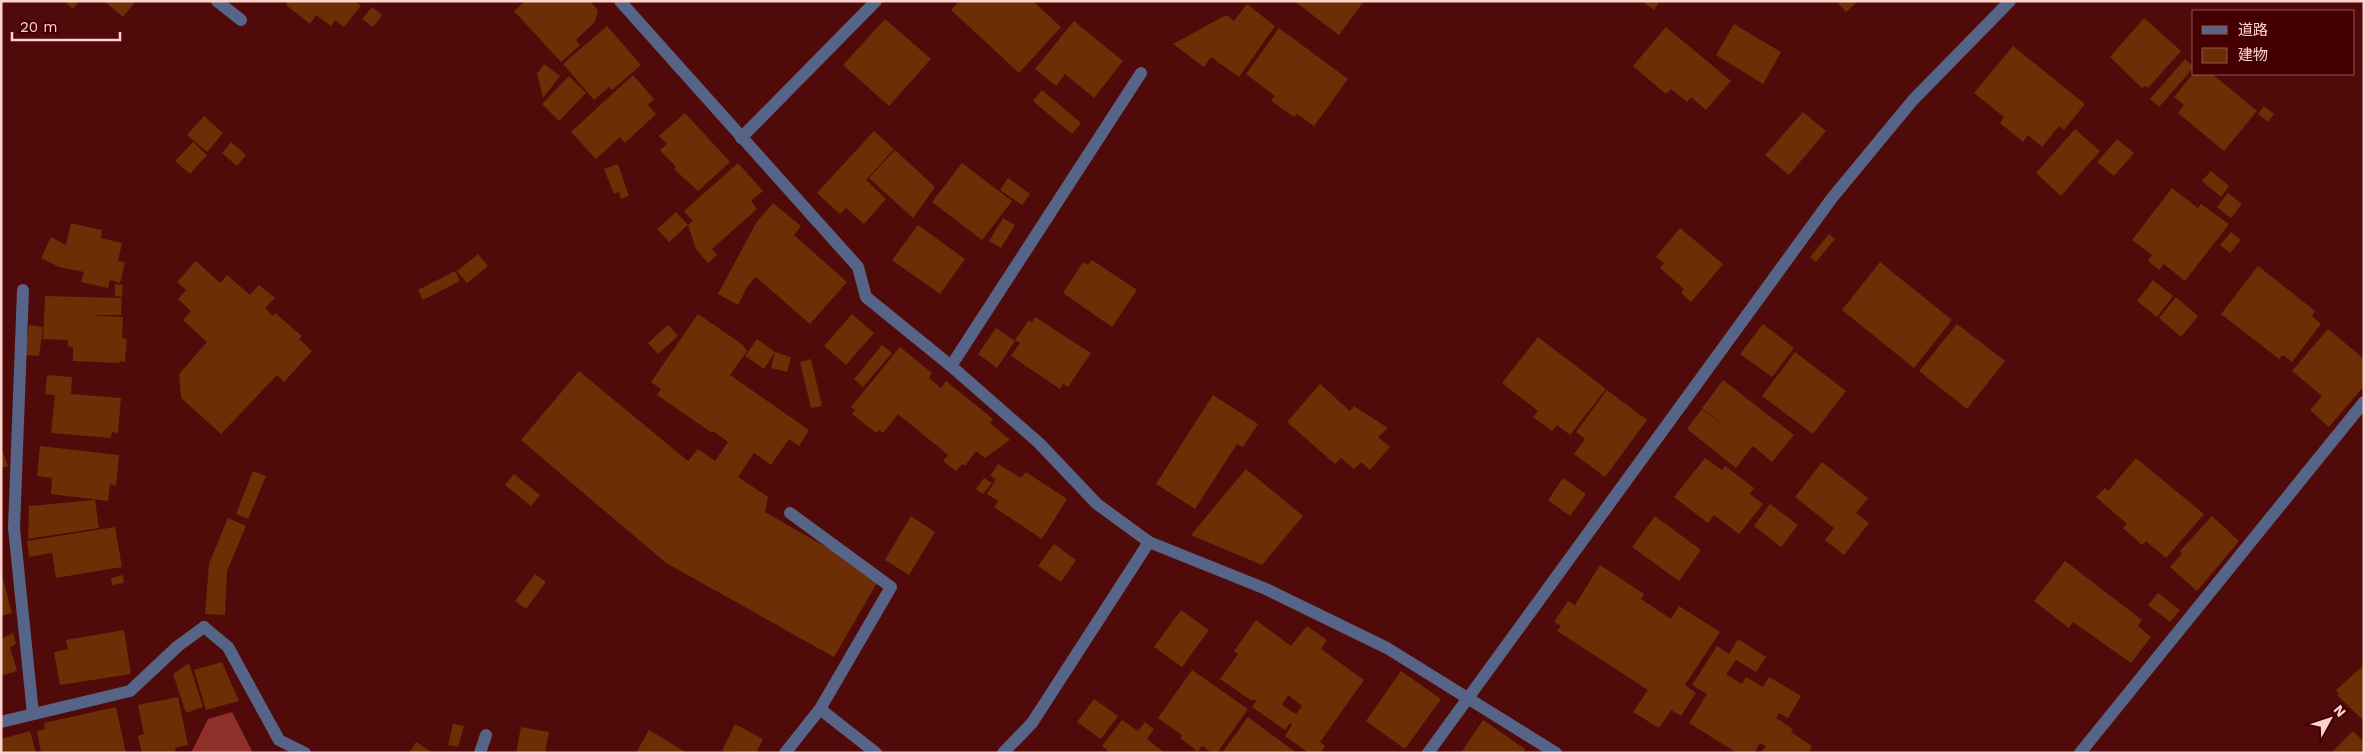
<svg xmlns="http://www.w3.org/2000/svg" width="2365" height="754" font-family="'Work Sans','Noto Sans JP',sans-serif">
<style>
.forest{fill:#90302a}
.building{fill:#6c2e05;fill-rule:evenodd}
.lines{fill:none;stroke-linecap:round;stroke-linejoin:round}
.service{stroke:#566487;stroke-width:12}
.minor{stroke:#566487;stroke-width:12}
</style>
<rect width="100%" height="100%" fill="#500a09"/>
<polygon class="forest" points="232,712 253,753 191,753 208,719"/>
<g class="building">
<polygon points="64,1 79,1 73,9"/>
<polygon points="104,1 136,1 123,17"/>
<polygon points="288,1 355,1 361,6 344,27 335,20 331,26 316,15 310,24 286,5"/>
<polygon points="525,1 590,1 598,10 595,22 576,40 580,45 561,62 514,11"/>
<polygon points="959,1 1033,1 1061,27 1019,73 951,10"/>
<polygon points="1294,1 1364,1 1339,35"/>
<polygon points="1642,1 1660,1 1654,10"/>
<polygon points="1836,1 1858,1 1846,12"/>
<polygon points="1247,4 1275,26 1239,77 1211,57 1204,67 1173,44 1226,15 1234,21"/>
<polygon points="372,7 382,15 373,27 362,19"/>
<polygon points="2144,18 2181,51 2148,88 2145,86 2142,88 2110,57"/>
<polygon points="885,19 931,59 889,106 843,65"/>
<polygon points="1074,21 1123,61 1094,98 1065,74 1056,86 1035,69"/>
<polygon points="1734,24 1781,52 1763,84 1716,55"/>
<polygon points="607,26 641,65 612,90 609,87 594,100 563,64"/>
<polygon points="1666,27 1731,81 1706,110 1691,97 1687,102 1671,89 1666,94 1633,66"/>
<polygon points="1279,28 1348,79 1314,126 1297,114 1294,117 1271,101 1275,96 1246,74"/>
<polygon points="2013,46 2085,104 2064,130 2059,126 2042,147 2028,135 2023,142 2000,123 2004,117 1974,93"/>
<polygon points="2185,59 2194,67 2159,107 2150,99"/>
<polygon points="544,64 560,76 543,98 537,74"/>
<polygon points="2193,74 2212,74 2257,111 2224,151 2178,113 2184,105 2174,97"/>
<polygon points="633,75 654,99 648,105 656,114 625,143 620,137 596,159 571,132"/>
<polygon points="569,76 586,93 559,121 542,104"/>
<polygon points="1042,90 1081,123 1072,134 1033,101"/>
<polygon points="2264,106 2274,114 2268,122 2258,114"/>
<polygon points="1803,112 1826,131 1789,175 1765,155"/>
<polygon points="685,113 730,162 698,191 674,169 676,167 660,150 667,144 659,136"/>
<polygon points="204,116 223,133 207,152 187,135"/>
<polygon points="2075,129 2100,151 2061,196 2036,173"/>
<polygon points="874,131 894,149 866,180 886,199 864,224 846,208 840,214 817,193"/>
<polygon points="2117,139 2134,153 2114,176 2097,162"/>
<polygon points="193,142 207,155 190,174 175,161"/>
<polygon points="231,142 246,155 237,166 222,153"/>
<polygon points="895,150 935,187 913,218 869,178"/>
<polygon points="738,163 763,191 751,201 757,209 712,249 717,255 708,263 696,249 688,225 693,221 684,211"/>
<polygon points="962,163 1012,201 982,240 932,202"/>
<polygon points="618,164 629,196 621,199 619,192 614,194 604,169"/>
<polygon points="2211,171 2229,186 2221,197 2202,181"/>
<polygon points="1008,178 1030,194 1022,205 1000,190"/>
<polygon points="2172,188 2198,208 2201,204 2229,224 2185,281 2164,264 2159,270 2148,261 2152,255 2132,240"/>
<polygon points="2228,193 2242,204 2231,218 2217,207"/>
<polygon points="773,203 801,226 794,235 847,282 810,324 756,277 747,287 738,305 718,294 756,223"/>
<polygon points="676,212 688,225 669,242 657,229"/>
<polygon points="1003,218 1015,225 1001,248 989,241"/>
<polygon points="71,223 102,230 101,238 122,243 118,261 125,262 120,283 110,280 108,288 81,282 84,272 59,267 41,258 51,237 66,245"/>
<polygon points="918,225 965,259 940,294 892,260"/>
<polygon points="1680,228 1723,264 1691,302 1681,293 1684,289 1660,268 1664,263 1656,257"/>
<polygon points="2231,232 2241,240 2230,253 2220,245"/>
<polygon points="1829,234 1835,239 1816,262 1810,257"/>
<polygon points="478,254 488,266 467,283 457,271"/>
<polygon points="1092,260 1137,290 1112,327 1063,293 1083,262 1088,265"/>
<polygon points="196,261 220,283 227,275 250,295 259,285 275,298 265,308 273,316 275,313 302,336 299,339 312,351 284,382 277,375 221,434 181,398 179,374 207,342 183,320 191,311 178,299 186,290 177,282"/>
<polygon points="1880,262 1952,320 1914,368 1842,310"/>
<polygon points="2258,266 2315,311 2312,316 2321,324 2292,362 2283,355 2279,359 2221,314"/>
<polygon points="455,271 460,281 423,300 418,290"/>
<polygon points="2153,280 2173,296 2157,317 2137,301"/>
<polygon points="115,284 123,285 122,297 115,296"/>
<polygon points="45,296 122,298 121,315 89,315 123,317 122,338 127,339 125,362 120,361 120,363 73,361 73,347 68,346 68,340 43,339"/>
<polygon points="2176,297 2198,316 2181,337 2159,318"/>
<polygon points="698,314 743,345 747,351 730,375 809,430 799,446 789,439 771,465 754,453 738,477 768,497 765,512 880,578 834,657 666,563 521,440 579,371 688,461 698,449 715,461 728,442 713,431 712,433 657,395 661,389 651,382"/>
<polygon points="852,314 874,333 846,365 824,346"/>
<polygon points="1035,317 1091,353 1068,387 1063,383 1060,389 1011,356 1020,343 1015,340 1029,320 1032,323"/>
<polygon points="1763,324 1794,348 1772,377 1740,354"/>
<polygon points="1957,324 2005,361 1967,409 1919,371"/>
<polygon points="29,325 43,327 39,356 25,355"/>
<polygon points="668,325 678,336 658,354 648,343"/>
<polygon points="996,328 1015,341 997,368 978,354"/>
<polygon points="2328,329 2364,359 2364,386 2329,427 2310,410 2322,396 2292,371"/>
<polygon points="1538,337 1606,389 1570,435 1557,425 1552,431 1533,417 1538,411 1502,383"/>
<polygon points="757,339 775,352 764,369 745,356"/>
<polygon points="882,345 892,353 863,387 854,379"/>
<polygon points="900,347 932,373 929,378 941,388 946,381 993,419 990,423 1010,440 985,458 976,451 965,466 962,464 956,471 943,461 948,455 898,414 883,433 879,430 876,433 852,414 855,410 851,407"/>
<polygon points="775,352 791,357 787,372 771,368"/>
<polygon points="1795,352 1846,391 1813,434 1762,396"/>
<polygon points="811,359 822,406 811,408 800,362"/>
<polygon points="47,375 72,377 71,394 121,398 118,433 112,432 111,438 51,433 55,395 45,394"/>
<polygon points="1723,380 1794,435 1772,462 1753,446 1736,468 1687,429 1702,409 1735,434 1702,408"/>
<polygon points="1320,384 1350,411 1354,406 1388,428 1378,437 1390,447 1370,470 1361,462 1354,469 1341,458 1335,464 1287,422"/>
<polygon points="1607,390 1647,420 1605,477 1574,454 1585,439 1576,432"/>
<polygon points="1213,395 1258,424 1243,447 1237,444 1195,509 1156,484"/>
<polygon points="40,446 119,455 116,486 110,484 108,501 51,494 52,478 37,476"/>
<polygon points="1,452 3,452 8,466 1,468"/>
<polygon points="1705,458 1722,470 1725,466 1754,488 1750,494 1763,504 1739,534 1714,515 1708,523 1674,497"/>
<polygon points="2136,458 2204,514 2166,558 2146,541 2142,545 2123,528 2127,524 2096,497 2105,488 2108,491"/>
<polygon points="1822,462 1868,498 1856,513 1869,523 1844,555 1825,540 1834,528 1795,497"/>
<polygon points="998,464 1021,478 1026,472 1067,499 1042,539 994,507 998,501 987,494 996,479 990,476"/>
<polygon points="1246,469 1303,516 1262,565 1191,535"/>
<polygon points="253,471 266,476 248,519 236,514"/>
<polygon points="514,474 540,495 531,506 505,485"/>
<polygon points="984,478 992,483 983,494 976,489"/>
<polygon points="1563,478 1586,494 1570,516 1548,500"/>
<polygon points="95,500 99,528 28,539 29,506"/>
<polygon points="1770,504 1798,525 1781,547 1754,526"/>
<polygon points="911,516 935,532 909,575 885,560"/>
<polygon points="1655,516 1701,550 1679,581 1632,547"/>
<polygon points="2212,516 2239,541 2197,591 2170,567 2182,554 2180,551"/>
<polygon points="228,518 246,526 227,571 225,615 205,614 209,564"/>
<polygon points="115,527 122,567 56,578 52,553 29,557 27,541"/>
<polygon points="1054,544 1076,560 1061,582 1038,566"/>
<polygon points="2065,561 2142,620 2138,626 2151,637 2131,663 2073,622 2069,628 2034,601"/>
<polygon points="1600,565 1644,594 1641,599 1671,619 1679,606 1720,632 1685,685 1696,693 1681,716 1671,710 1659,728 1633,712 1648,690 1557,631 1561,626 1554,622 1568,601 1575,605"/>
<polygon points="1,572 12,613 1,616"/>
<polygon points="535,574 546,582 526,609 515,601"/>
<polygon points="123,575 124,583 112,585 111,578"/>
<polygon points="2158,593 2180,610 2170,622 2148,605"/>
<polygon points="1181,610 1209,630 1182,667 1154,647"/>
<path d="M1256,620L1291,646L1307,626L1327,640L1321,649L1364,680L1320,742L1325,746L1321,753H1309L1285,736L1292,725L1290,723L1285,730L1252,707L1256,701L1253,699L1252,701L1220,679L1238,654L1234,651ZM1288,695L1302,706L1296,714L1282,705Z"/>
<polygon points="124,630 131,674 60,685 54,652 68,649 66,640"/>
<polygon points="13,633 16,644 10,647 17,671 1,676 1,639"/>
<polygon points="1738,639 1766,657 1756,672 1736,660 1726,674 1742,684 1746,677 1763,687 1769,677 1801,696 1788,718 1779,713 1776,718 1793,729 1791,732 1812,746 1809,751 1812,753 1761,753 1766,746 1760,743 1754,753 1737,753 1689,723 1707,694 1692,685 1717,646 1729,654"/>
<polygon points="222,662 239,701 206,710 194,670"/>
<polygon points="189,663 203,707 186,713 173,674"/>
<polygon points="2364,665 2364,721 2337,695 2339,693 2336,690"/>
<polygon points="1192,670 1248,709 1217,753 1212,753 1202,746 1198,752 1180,738 1182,735 1158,718"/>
<polygon points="1401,671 1441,699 1405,749 1366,721"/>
<polygon points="178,697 188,745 175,748 176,753 142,753 138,736 144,734 138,705"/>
<polygon points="1094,699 1118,716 1101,739 1077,722"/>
<polygon points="116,707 126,753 41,753 37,731 45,729 44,723"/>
<polygon points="1248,717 1297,753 1222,753"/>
<polygon points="1122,720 1138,731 1145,722 1154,729 1147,739 1165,753 1110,753 1102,746"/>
<polygon points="1483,720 1525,749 1523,753 1461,753"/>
<polygon points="453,724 464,726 458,747 448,745"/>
<polygon points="735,724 763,739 756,753 722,751"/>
<polygon points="521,727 549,732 545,753 516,753"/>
<polygon points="649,730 687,753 636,753"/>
<polygon points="30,731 36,753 1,753 1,739"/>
<polygon points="2353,731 2364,742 2364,753 2331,753"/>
<polygon points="416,742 430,751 429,753 409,753"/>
</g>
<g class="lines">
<g class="service">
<polyline points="790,513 891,587 820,709"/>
<polyline points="204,627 228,647 279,740 305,753"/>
<polyline points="480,753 486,735"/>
</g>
<g class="minor">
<polyline points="217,1 241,20"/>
<polyline points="620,1 858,267 866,297 951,366 1039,443 1097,504 1149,542 1266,589 1387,648 1556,753"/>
<polyline points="741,138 876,1"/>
<polyline points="23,290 14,528 33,714"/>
<polyline points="951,366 1141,73"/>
<polyline points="1,722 130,691 178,646 204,627"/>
<polyline points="785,753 820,709 876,753"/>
<polyline points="1003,753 1032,723 1149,542"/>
<polyline points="1428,753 1832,198 1913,100 2010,1"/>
<polyline points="2080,753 2364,402"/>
</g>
</g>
<rect width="2365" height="754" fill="none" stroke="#ffd3cd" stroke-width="5"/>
<rect x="2192" y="10" width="162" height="65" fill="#440001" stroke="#8f5453"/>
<rect x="2202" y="26" width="25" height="8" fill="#566487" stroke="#8f5453"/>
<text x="2238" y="35" font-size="15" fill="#ffd3cd">道路</text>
<rect x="2202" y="48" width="25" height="15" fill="#6c2e05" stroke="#8f5453"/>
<text x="2238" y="60" font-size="15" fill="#ffd3cd">建物</text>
<g transform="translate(2330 719) rotate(50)" stroke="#440001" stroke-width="4" paint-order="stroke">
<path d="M0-4L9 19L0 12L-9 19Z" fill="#ffd3cd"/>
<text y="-8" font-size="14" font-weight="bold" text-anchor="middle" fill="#ffd3cd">N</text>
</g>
<path d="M12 32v8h108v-8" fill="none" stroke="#ffd3cd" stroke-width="2.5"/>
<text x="20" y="32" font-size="15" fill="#ffd3cd" stroke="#440001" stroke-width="4" paint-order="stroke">20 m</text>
</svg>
